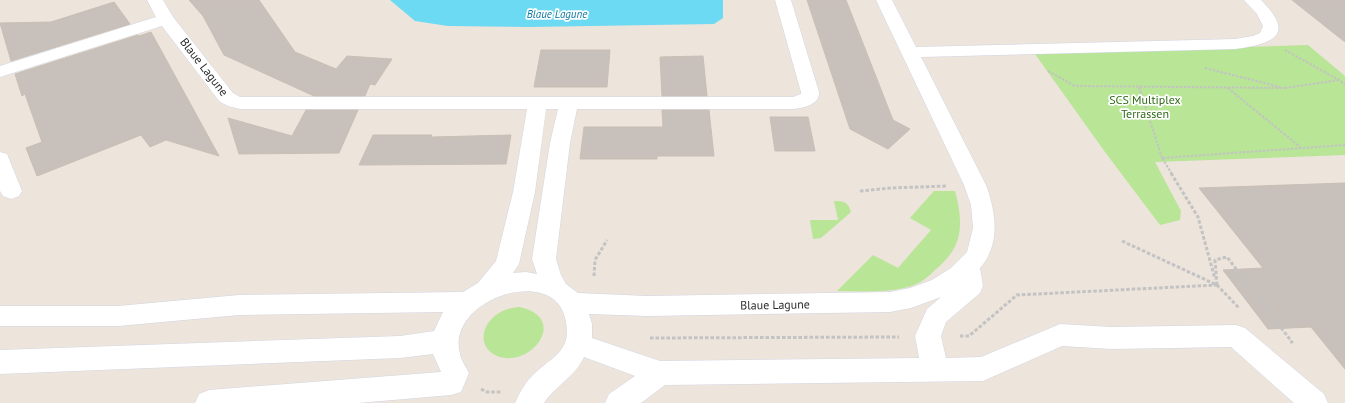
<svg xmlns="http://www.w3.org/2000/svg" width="1345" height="403" font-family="'PT Sans',sans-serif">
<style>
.green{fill:#b8e596}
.water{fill:#6bdaf2}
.building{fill:#c8c1bb;stroke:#c8bfb5}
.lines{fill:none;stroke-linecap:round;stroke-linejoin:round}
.minor-casing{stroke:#d1d6e3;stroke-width:1}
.path-far1{stroke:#c3c3c3;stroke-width:2;stroke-dasharray:2.5 1.5;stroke-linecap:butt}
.path{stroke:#c3c3c3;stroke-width:3;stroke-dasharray:3.5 2;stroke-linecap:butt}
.minor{fill:#fff;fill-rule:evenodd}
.labels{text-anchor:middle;stroke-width:3.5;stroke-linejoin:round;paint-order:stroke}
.far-water-label{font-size:11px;font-style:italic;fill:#0a799e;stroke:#fff}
.street-label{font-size:12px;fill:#2a2a2a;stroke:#fff}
.park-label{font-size:12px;fill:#306918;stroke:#fff}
</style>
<rect width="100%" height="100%" fill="#ede4db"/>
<g class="green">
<polygon points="1308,45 1345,76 1345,155 1155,162 1181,211 1180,220 1160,225 1105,152 1035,54"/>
<path d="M934,191H955C964,225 963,247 935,270C925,280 918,285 904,288C882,293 859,291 837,291L873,255L898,268L931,230L910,218Z"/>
<path d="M834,201C844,201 848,202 851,212L821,238L813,239L810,220H838Z"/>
<path d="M519,307C572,318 528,372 495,355C476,345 483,322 499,313C505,309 512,308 519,307Z"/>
</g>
<polygon class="water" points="390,0 723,0 723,18 714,24 529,27 448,26 415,21"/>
<g class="building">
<polygon points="189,0 259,0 295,52 336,69 347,56 392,59 375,85 370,84 365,96 314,96 224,55 203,16"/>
<polygon points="807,0 846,0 893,120 910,129 888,149 850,129"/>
<polygon points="1292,0 1345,0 1345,42"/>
<polygon points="114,2 130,24 11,61 0,23 51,22"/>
<polygon points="151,32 219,156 166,140 150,147 141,135 37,176 26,148 42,142 25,94 22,96 15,74 138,35 139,36"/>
<polygon points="541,50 610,50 607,87 534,87"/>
<polygon points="703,56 707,96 662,96 660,57"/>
<polygon points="306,110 358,110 339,153 239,154 228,118 292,136"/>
<polygon points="662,110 709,110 714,156 657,156 657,159 580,159 584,127 663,127"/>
<polygon points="770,117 808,117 815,151 775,151"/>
<polygon points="373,135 432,135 431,137 511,135 506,164 359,165"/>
<polygon points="1345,183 1345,369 1311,327 1268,329 1223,270 1263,268 1199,188"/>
</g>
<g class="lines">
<defs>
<g id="minor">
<path d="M147,0H163L173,17L233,93L240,97H793L801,94V92L775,0H791L819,92C820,105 803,108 793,109H577L570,143L556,259L561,275L566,284L578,293L647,296L890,292L910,288L932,280L951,268L967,252L973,228L971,205L964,185L876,0H892L916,47L1235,39L1253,36L1260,33L1263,26L1257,14L1244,0H1261C1297,36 1272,44 1235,49L921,57L986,185C996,212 1001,244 980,268L983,286L980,293L946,322L941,336L946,358L981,357L1060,324L1111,327L1236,325L1245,328L1324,394L1328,403H1294L1231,347L1111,349L1062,346L983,381L665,385L641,403H605L609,394L635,376L584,357C574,378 557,384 544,403H515C520,392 526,381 535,373C546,362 559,357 565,343C568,335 567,326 565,318C553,264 445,300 460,354C461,360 466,367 469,373L461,392L451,395L358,403H195L199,394L209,390L441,372L433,354L400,358L0,374V350L400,336L434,331L443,312L239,315L118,326H0V306H118L239,295L463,292L478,283L496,261L513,192L527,109H240C232,107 226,106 219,101L162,26L0,77V66L156,17ZM546,109H558L550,143L532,259L537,274L526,272L513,273L519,264L535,192ZM941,297L927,309L915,336L919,358L660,361L592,338V324L589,314L647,316L890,312L911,308Z"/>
<polygon points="0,152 7,154 22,191 19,196 11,199 3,196 0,191"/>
</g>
</defs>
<use href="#minor" class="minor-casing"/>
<g class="path-far1">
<polyline points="1285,50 1339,80 1345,85"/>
<polyline points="1205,68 1280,87"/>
<polyline points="1048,71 1075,86 1286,88"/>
<polyline points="1139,87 1162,158"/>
<polyline points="1228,88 1300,147"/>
<polyline points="1285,88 1339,80"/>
<polyline points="1172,174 1162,158 1345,145"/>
</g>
<g class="path">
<polyline points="1171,173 1198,217 1215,279"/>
<polyline points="860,191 891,188 947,186"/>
<polyline points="1122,241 1217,285 1239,308"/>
<polyline points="594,276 595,260 607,240"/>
<polyline points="1217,285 1215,260 1227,257 1292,342 1289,342"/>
<polyline points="960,336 969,336 1017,295 1217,285"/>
<polyline points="650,338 899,337"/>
<polyline points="481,389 487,392 502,392"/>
</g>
<use href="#minor" class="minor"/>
</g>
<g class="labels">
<g class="far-water-label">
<text x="557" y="18">Blaue Lagune</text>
</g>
<g class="street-label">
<text transform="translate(204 67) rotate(52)" y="4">Blaue Lagune</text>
<text transform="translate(775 305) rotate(-1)" y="4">Blaue Lagune</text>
</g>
<g class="park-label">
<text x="1145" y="104">SCS Multiplex<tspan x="1145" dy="14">Terrassen</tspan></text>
</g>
</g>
</svg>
